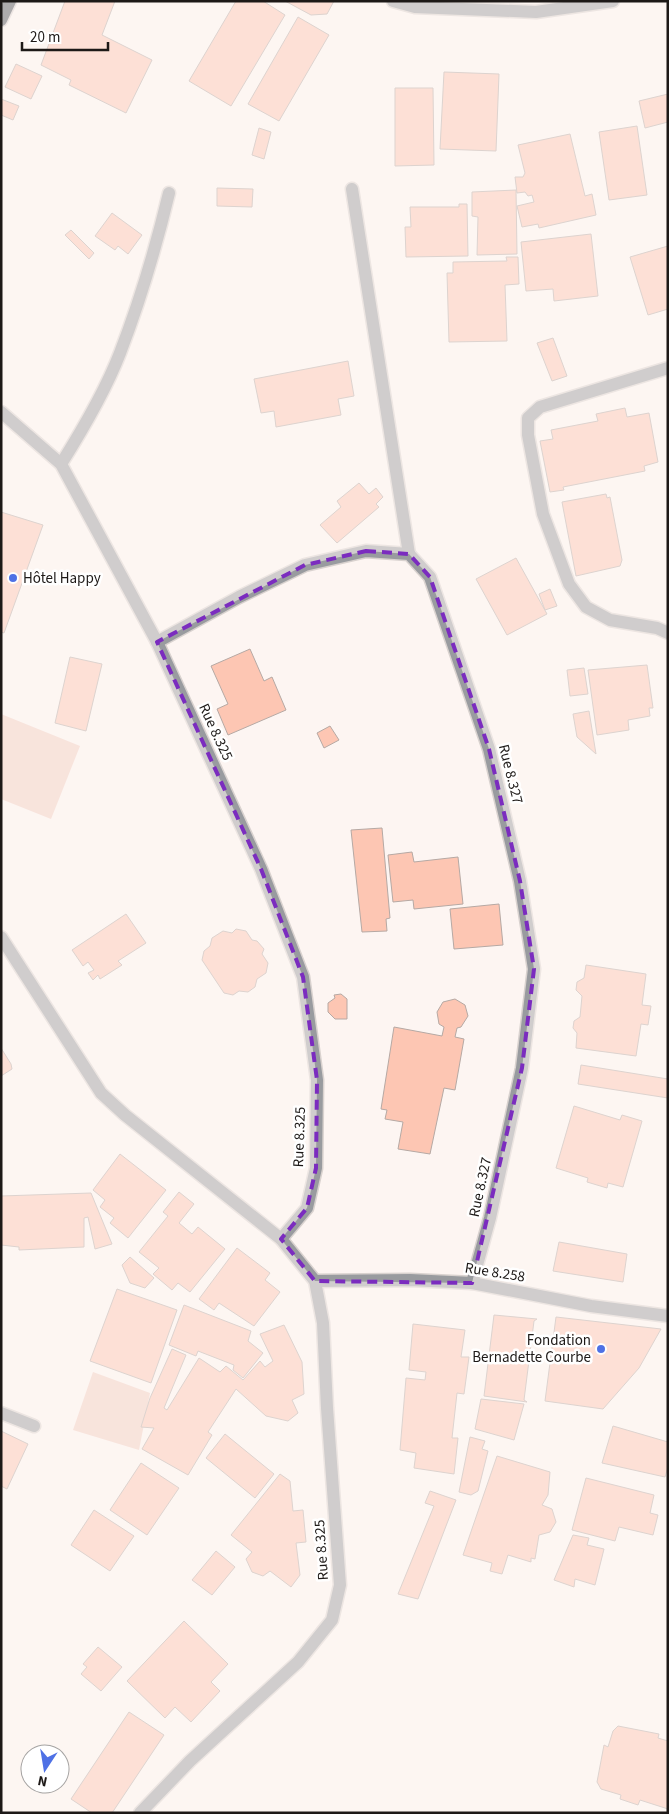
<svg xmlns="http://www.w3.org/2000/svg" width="669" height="1814" font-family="'Source Sans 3',sans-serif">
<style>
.green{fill:#f1cec2}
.building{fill:#fdc6b3;stroke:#b6a9a4}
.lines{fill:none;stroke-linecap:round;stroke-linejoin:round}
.minor-casing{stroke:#d9d2cf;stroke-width:15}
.major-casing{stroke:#d9d2cf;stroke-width:15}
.minor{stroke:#999b9f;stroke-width:12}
.major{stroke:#4d5058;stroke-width:12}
.marked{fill:none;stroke:#7b2cbf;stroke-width:4;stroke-dasharray:10 6;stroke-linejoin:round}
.poi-dot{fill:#4f71e5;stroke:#fff;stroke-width:2}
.labels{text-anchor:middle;stroke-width:5;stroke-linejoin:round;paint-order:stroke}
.poi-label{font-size:15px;fill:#1d1917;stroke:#fff;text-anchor:start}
.street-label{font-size:15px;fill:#1d1917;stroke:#fff}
</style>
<rect width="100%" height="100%" fill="#fdf5f2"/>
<g class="green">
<polygon points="1,714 80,746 51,819 1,799"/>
<polygon points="93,1372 150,1393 139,1450 73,1430"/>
</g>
<g class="building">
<polygon points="65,1 115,1 102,35 152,60 126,113 69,85 71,80 41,65"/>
<polygon points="236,1 263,1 285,15 231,106 189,81"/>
<polygon points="285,1 334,1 327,14 311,15"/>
<polygon points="298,17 329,35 279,121 248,104"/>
<polygon points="16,64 42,76 31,99 5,87"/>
<polygon points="444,72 499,74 496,151 440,149"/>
<polygon points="395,88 433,88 434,165 395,166"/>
<polygon points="668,94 668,122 645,128 639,101"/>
<polygon points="1,99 19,106 13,120 1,115"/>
<polygon points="637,126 647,195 609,200 599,132"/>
<polygon points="259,128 271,132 264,159 252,155"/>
<polygon points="570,134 585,196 592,194 596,215 539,228 538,224 522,227 517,206 534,202 532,195 528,196 525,192 517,193 515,177 523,177 525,173 518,145"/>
<polygon points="217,188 253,189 252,207 217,206"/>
<polygon points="516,190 517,254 477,255 478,217 472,216 472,192"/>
<polygon points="459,204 467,204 468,256 406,257 405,227 411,227 410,207 459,207"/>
<polygon points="112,213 142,235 128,254 118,246 115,250 95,236"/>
<polygon points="71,230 94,253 89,259 65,235"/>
<polygon points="591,234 598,296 554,301 553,289 526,291 521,242"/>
<polygon points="668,246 668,309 648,315 630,257"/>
<polygon points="506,257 518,257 519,284 505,285 507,341 449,342 447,273 453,273 453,262 507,261"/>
<polygon points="553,338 567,376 552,381 537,343"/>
<polygon points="348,361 354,396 338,399 341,415 276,427 274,411 261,413 254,379"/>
<polygon points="625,408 627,417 649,413 658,462 644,466 645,471 563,487 564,490 550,492 540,441 553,439 551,430 598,421 596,414"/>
<polygon points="359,483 369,494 376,488 383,497 376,504 379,507 337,543 320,525 341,507 337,501"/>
<polygon points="606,494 607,498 610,497 622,560 620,566 576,576 562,502"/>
<polygon points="1,512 43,525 4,633 1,632"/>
<polygon points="516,558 547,614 507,635 476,579"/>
<polygon points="550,589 557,606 545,610 539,594"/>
<polygon points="250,649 264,681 272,677 286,710 228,735 217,709 228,704 211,666"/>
<polygon points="70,657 102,664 86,731 55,723"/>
<polygon points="647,665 653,708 649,708 650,716 628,720 629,730 597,735 588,670"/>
<polygon points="584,668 588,694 570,696 567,670"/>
<polygon points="589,711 596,754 577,737 573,714"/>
<polygon points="330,726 339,740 324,748 317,733"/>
<polygon points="382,828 390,918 386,919 387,931 362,932 351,830"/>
<polygon points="412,852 414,862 458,857 463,904 414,909 413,900 393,902 388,855"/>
<polygon points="499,904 503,945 454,949 450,909"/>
<polygon points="126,914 146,943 118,961 122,965 100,979 98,975 93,980 88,973 94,970 88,962 83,966 72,950"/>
<polygon points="236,929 246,931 252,940 257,941 264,949 262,954 268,963 266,973 257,979 255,987 248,992 239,991 233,995 224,993 202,960 204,951 210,946 212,938 223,931 232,933"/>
<polygon points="586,965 646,974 642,1005 651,1006 648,1025 641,1024 636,1056 576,1048 577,1033 573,1028 574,1021 580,1017 582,996 576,990 577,982 584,978"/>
<polygon points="341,994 347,999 347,1019 335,1019 328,1012 328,1003 335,998 334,995"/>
<polygon points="455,999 465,1005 468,1016 461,1027 457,1028 455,1037 464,1039 455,1090 444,1088 430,1154 398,1149 403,1122 385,1119 387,1110 381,1109 394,1027 442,1036 444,1027 439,1024 437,1012 443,1002"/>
<polygon points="1,1048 11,1064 12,1069 1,1076"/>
<polygon points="581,1065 668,1079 668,1098 578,1084"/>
<polygon points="574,1106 620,1120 622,1115 642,1121 623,1187 608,1183 607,1188 587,1182 588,1178 556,1168"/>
<polygon points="120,1154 166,1190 128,1238 110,1223 114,1218 100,1207 105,1200 93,1190"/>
<polygon points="179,1192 194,1204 179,1223 192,1234 198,1227 225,1249 190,1292 178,1283 172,1290 153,1274 159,1268 139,1252 168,1216 163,1212"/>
<polygon points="91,1193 112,1244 95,1249 88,1217 84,1218 84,1247 19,1250 19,1247 1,1245 1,1196"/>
<polygon points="559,1242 627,1254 623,1282 553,1271"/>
<polygon points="237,1248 270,1273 265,1280 280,1292 254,1326 219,1303 214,1310 199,1299"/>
<polygon points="130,1257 154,1278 145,1288 130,1283 122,1265"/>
<polygon points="117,1289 177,1310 151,1383 90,1361"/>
<polygon points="184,1305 251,1331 248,1341 263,1353 243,1378 233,1370 234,1365 198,1351 196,1356 169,1345"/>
<polygon points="494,1315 537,1319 534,1321 524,1400 527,1402 484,1396"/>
<polygon points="556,1317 661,1329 639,1368 603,1409 545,1401"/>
<polygon points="413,1324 465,1330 461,1357 469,1357 464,1394 457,1393 452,1438 458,1438 454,1474 414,1468 416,1453 400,1450 406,1378 425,1380 426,1372 409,1370"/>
<polygon points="284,1325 302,1362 304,1394 292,1400 298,1413 288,1421 266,1416 236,1389 208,1432 212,1435 188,1475 142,1449 154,1428 141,1427 150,1398 172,1349 186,1355 164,1408 167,1410 199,1358 220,1372 226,1366 243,1380 260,1361 265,1367 273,1361 260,1334"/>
<polygon points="481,1399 524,1404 514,1440 475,1429"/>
<polygon points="613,1426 668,1442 668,1467 665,1477 602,1463"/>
<polygon points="1,1431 28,1444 7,1489 1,1486"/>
<polygon points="225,1434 274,1474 255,1498 206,1458"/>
<polygon points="470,1437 485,1441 482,1449 488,1451 478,1491 471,1495 459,1492"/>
<polygon points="497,1456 550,1472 548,1495 542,1505 552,1509 556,1522 550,1532 539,1535 535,1559 531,1558 531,1562 508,1555 502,1574 490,1571 492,1563 463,1555"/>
<polygon points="141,1463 179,1488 147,1535 110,1510"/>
<polygon points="280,1474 290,1481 293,1511 303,1510 306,1542 296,1543 300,1575 291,1587 270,1571 263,1576 252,1572 246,1559 252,1552 231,1535"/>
<polygon points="586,1478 654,1495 650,1513 658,1515 653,1535 619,1527 615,1541 572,1530"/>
<polygon points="430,1491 456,1500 418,1599 398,1594 434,1506 425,1503"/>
<polygon points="94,1510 134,1536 110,1571 71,1545"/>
<polygon points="573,1535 589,1538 587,1545 604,1549 595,1585 575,1579 574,1587 554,1580"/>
<polygon points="216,1551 235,1567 212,1595 192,1580"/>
<polygon points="184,1621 228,1664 211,1682 220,1691 191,1722 175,1707 165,1718 127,1681"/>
<polygon points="98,1647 122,1667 101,1691 81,1674 87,1667 83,1664"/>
<polygon points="129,1712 164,1735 112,1813 92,1813 71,1799"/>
<polygon points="618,1726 659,1734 658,1738 668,1741 668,1809 640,1800 638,1805 620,1799 621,1795 601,1789 597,1782 604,1745 608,1747 613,1731"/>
</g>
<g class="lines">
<defs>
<g id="minor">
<polyline points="393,1 415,7 536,12 613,1"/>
<polyline points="352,189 409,554"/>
<polyline points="668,368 540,407 528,418 528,435 543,514 569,584 586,607 610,620 657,628 668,633"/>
<polyline points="1,412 61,464 157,642 261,869 303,977 317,1080 316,1168 307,1208 281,1239 315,1281 323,1323 327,1408 340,1585 332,1620 298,1662 190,1761 140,1813"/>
<path d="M61,464C83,429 105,392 120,353C140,301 156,247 169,193"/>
<polyline points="157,642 239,597 305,565 366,551 409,554 430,577 489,749 520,881 534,969 522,1068 490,1218 472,1283"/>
<polyline points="1,937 101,1093 125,1115 281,1239"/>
<polyline points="315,1281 410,1280 472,1283 591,1306 668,1316"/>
<polyline points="1,1413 34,1426"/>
</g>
<polyline id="major" points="1,20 10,1"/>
</defs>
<use href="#minor" class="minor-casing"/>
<use href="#major" class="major-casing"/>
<use href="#minor" class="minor"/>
<use href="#major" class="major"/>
</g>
<path d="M0 0H669V1814H0ZM366,551L409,554L430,577L489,749L520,881L534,969L522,1068L472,1283L315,1281L281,1239L307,1208L316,1168L317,1080L303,977L261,869L157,642L305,565Z" fill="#fdf5f2" fill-opacity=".55" fill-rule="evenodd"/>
<path class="marked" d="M366,551L409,554L430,577L489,749L520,881L534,969L522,1068L472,1283L315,1281L281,1239L307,1208L316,1168L317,1080L303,977L261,869L157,642L305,565Z"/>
<g class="poi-dot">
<circle cx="13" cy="578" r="5"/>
<circle cx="601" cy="1349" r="5"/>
</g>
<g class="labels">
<g class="poi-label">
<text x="23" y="583">Hôtel Happy</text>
<text x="591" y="1345" text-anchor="end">Fondation<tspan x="591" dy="17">Bernadette Courbe</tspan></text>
</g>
<g class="street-label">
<text transform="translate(216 732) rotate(65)" y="5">Rue 8.325</text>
<text transform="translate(511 774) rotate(76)" y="5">Rue 8.327</text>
<text transform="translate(299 1137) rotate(-88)" y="5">Rue 8.325</text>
<text transform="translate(480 1187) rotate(-78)" y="5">Rue 8.327</text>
<text transform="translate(495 1272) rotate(9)" y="5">Rue 8.258</text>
<text transform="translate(321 1550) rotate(-94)" y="5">Rue 8.325</text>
</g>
</g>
<rect width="669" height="1814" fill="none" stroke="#1d1917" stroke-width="5"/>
<g transform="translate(45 1769) rotate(192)"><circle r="24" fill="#ffffff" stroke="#a5a3a2"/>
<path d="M0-4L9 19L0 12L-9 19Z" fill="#4f71e5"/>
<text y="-8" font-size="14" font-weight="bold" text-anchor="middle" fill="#1d1917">N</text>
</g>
<path d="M22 42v8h86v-8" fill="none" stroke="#1d1917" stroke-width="2.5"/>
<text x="30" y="42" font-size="15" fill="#1d1917" stroke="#ffffff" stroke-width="4" paint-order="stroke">20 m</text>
</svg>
